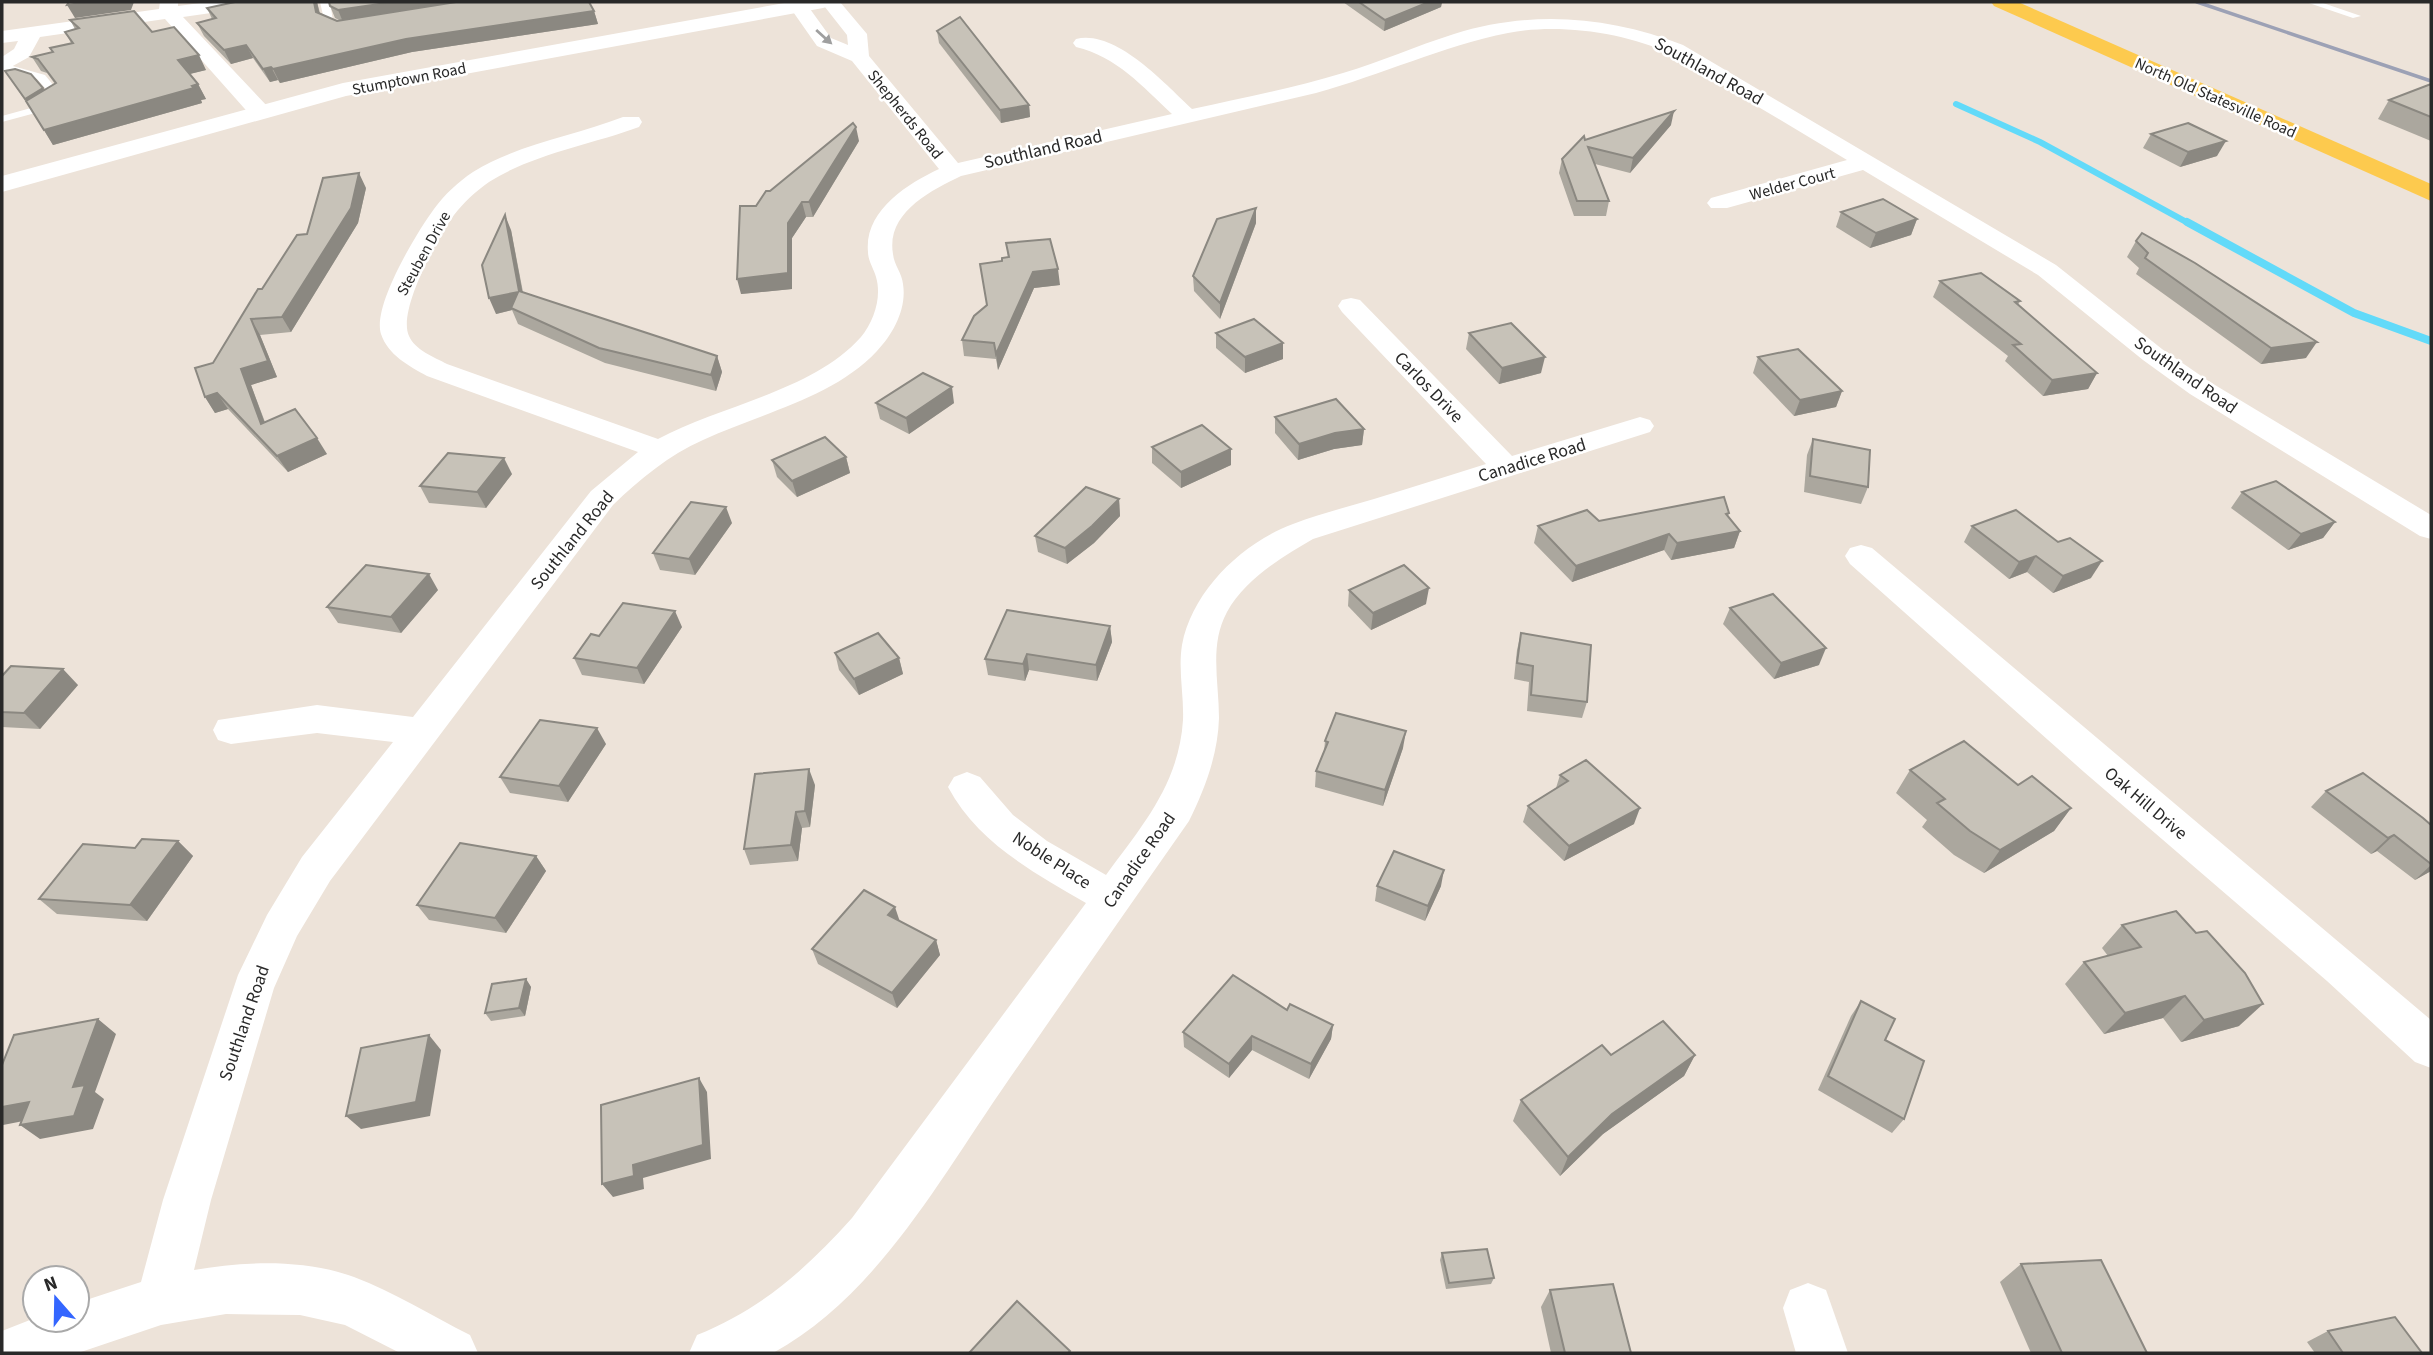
<svg xmlns="http://www.w3.org/2000/svg" width="2433" height="1355" font-family="'Source Sans 3',sans-serif">
<style>
.lines{fill:none;stroke-linecap:round;stroke-linejoin:round}
.stream-far1{stroke:#62daf9;stroke-width:6}
.stream{stroke:#62daf9;stroke-width:8}
.lane{fill:#fff;fill-rule:evenodd}
.street{fill:#fff;fill-rule:evenodd}
.secondary{fill:#fff;fill-rule:evenodd}
.primary{fill:#fdca4e;fill-rule:evenodd}
.rail{stroke:#9ca1b5;stroke-width:3.5}
.wall{fill:#aba79e}
.shaded-wall{fill:#8b8881}
.building{fill:#c7c2b8;stroke:#8b8881;stroke-width:2}
.oneway{fill:#9f9f9f}
.labels{text-anchor:middle;stroke-width:5;stroke-linejoin:round;paint-order:stroke}
.far-street-label{font-size:16px;fill:#292929;stroke:#fff}
.street-label{font-size:18px;fill:#292929;stroke:#fff}
</style>
<rect width="100%" height="100%" fill="#ede3d9"/>
<g class="lines">
<polyline class="stream-far1" points="1956,104 2040,142 2190,224"/>
<polyline class="stream" points="2187,222 2354,313 2431,341"/>
<g class="lane">
<polygon points="320,2 330,2 333,21 347,26 347,30 332,29 325,24"/>
<polygon points="2306,2 2320,2 2361,16 2353,18"/>
<polygon points="2,63 45,75 63,97 39,112 2,122 2,116 31,108 52,96 37,79 2,68"/>
</g>
<g class="street">
<polygon points="160,2 178,2 178,6 208,2 255,2 253,6 246,8 183,17 268,107 271,112 268,117 252,117 165,19 40,37 29,57 2,72 2,57 14,49 18,41 2,43 2,31 159,9"/>
<path d="M791,2H805L831,38L848,45L847,35L821,2H840L867,34L869,56L958,163L1172,114C1142,86 1117,57 1076,47L1073,43L1076,39C1116,29 1166,85 1192,109C1243,98 1293,88 1343,73C1380,62 1416,46 1454,34C1531,10 1608,16 1683,45L2056,265L2162,349L2210,382L2431,515V539L2420,536L2190,394L2143,360L2038,275L1863,170L1727,208H1711L1707,203L1711,198L1847,160C1812,139 1777,118 1742,97C1718,83 1695,66 1670,54C1626,32 1556,23 1508,33C1443,46 1381,75 1316,93L961,176C930,191 886,213 893,254C894,265 902,273 903,284C907,309 893,334 877,351C832,399 760,413 703,440C669,455 640,479 613,505L330,881L297,936L274,988L211,1200L194,1270C244,1261 305,1259 354,1277C394,1292 432,1316 470,1335L478,1353H400L345,1325L300,1315L226,1314L161,1325L78,1353H2V1331L35,1318V1320H77V1303L141,1282L163,1200L238,975L267,915L302,857L393,742L317,733L231,744L218,740L213,730L218,720L317,705L413,717L591,491L638,452L427,376C409,366 388,355 381,334C372,306 417,232 434,209C445,194 458,182 473,172C518,144 574,136 623,117H639L642,122L639,127C590,145 533,154 489,182C476,191 464,202 454,215C438,237 397,311 409,336C415,350 434,357 447,364L658,439C721,405 813,391 861,337C874,321 882,297 876,277C874,269 868,261 868,252C864,211 907,184 939,169L852,61L817,46L789,6Z"/>
<path d="M1351,298L1360,300L1512,456L1640,417L1650,420L1654,426L1650,432L1313,539C1282,557 1245,579 1227,612C1209,645 1219,682 1219,718C1218,754 1205,789 1189,821C1126,911 1063,1001 1001,1091C937,1184 875,1297 773,1353H689L697,1335C763,1308 805,1270 852,1218L1086,903C1033,872 978,843 948,787L954,777L967,772L980,777L1013,815L1047,841L1106,875C1142,826 1179,784 1183,720C1184,695 1178,670 1182,645C1192,591 1242,543 1293,524C1319,514 1347,507 1374,499C1412,487 1449,476 1486,464L1342,312L1338,306L1342,300Z"/>
<polygon points="1861,545 1872,548 2431,1020 2431,1068 2415,1062 2327,981 2084,772 1850,564 1845,556 1850,548"/>
<polygon points="1808,1283 1826,1290 1848,1353 1796,1353 1783,1308 1790,1290"/>
</g>
<polygon class="secondary" points="790,2 833,2 830,6 823,8 346,96 2,192 2,176 343,83"/>
<polygon class="primary" points="1991,2 2018,2 2431,184 2431,201 1994,6"/>
<polyline class="rail" points="2197,2 2431,81"/>
</g>
<g class="wall">
<polygon points="235,2 317,2 320,13 337,21 339,20 335,18 330,6 594,11 598,24 412,52 280,83 278,80 270,82 253,58 231,64 204,36 197,23 212,19 207,8"/>
<polygon points="1343,2 1442,2 1441,7 1384,31"/>
<polygon points="70,20 152,32 206,70 189,74 198,84 206,99 201,100 202,103 53,145 29,106 5,71 44,90 55,84 47,73 41,71 32,57 52,52 71,43 65,32 75,29"/>
<polygon points="937,31 1029,105 1030,117 1001,123 939,43"/>
<polygon points="2431,84 2431,141 2378,119 2389,100"/>
<polygon points="1671,125 1630,173 1595,164 1609,201 1606,216 1574,216 1559,173 1562,159 1585,140"/>
<polygon points="2151,134 2217,156 2180,167 2143,148"/>
<polygon points="859,141 813,217 806,217 792,238 792,289 741,294 756,206 770,191"/>
<polygon points="366,188 358,223 291,332 260,335 277,377 251,385 265,422 327,454 288,472 228,409 215,413 205,397 213,363 262,289 307,234"/>
<polygon points="1256,208 1256,223 1220,319 1194,291 1193,276"/>
<polygon points="1841,212 1917,219 1911,235 1870,248 1836,227"/>
<polygon points="511,230 523,292 717,356 722,372 716,391 605,363 518,324 512,310 496,314"/>
<polygon points="2136,241 2306,358 2261,364 2136,274 2139,268 2127,257"/>
<polygon points="1006,243 1060,285 1034,288 998,370 996,359 964,356 962,340 987,305 1002,261 1008,257"/>
<polygon points="1940,281 2020,301 2018,305 2097,373 2088,389 2043,396 2005,361 2008,356 1933,297"/>
<polygon points="1216,333 1283,359 1245,373 1216,348"/>
<polygon points="1469,333 1541,373 1499,384 1466,349"/>
<polygon points="1758,357 1842,391 1836,407 1794,416 1753,373"/>
<polygon points="876,403 954,403 909,434 880,419"/>
<polygon points="1275,417 1364,429 1362,445 1334,449 1298,460 1275,433"/>
<polygon points="1813,439 1868,487 1861,504 1804,492 1807,455"/>
<polygon points="1152,447 1231,449 1231,465 1181,488 1152,463"/>
<polygon points="846,457 850,473 797,497 777,477 772,460"/>
<polygon points="512,474 486,508 429,503 420,486"/>
<polygon points="2242,492 2335,522 2323,538 2288,550 2231,508"/>
<polygon points="1119,499 1120,516 1094,543 1067,564 1038,552 1035,536"/>
<polygon points="1729,513 1728,516 1740,531 1734,548 1671,560 1664,550 1572,582 1534,543 1538,526 1599,521"/>
<polygon points="732,523 695,575 660,570 653,553"/>
<polygon points="1972,526 2091,578 2053,593 2027,572 2009,579 1964,542"/>
<polygon points="438,590 401,633 338,623 327,607"/>
<polygon points="1349,590 1426,604 1371,630 1348,606"/>
<polygon points="1730,608 1819,665 1774,679 1723,624"/>
<polygon points="1110,626 1112,642 1097,681 1029,670 1025,681 988,675 985,659"/>
<polygon points="682,627 644,684 582,675 574,658 599,636"/>
<polygon points="1521,633 1587,702 1582,718 1527,711 1529,682 1514,679 1517,650"/>
<polygon points="835,653 899,658 903,674 859,695 839,670"/>
<polygon points="2,676 78,685 40,729 2,727"/>
<polygon points="1325,741 1403,748 1383,806 1315,787 1316,771 1324,752"/>
<polygon points="606,744 568,802 510,793 500,777"/>
<polygon points="1910,770 2018,785 2071,808 2054,831 1984,873 1954,855 1922,827 1927,820 1896,793"/>
<polygon points="1560,775 1634,824 1564,861 1523,822 1528,806 1556,788"/>
<polygon points="815,785 810,827 802,828 798,861 750,865 744,849"/>
<polygon points="2326,791 2431,825 2431,871 2415,880 2377,851 2371,854 2311,807"/>
<polygon points="178,841 193,856 147,921 57,914 39,899"/>
<polygon points="536,856 546,871 506,933 429,920 417,905"/>
<polygon points="1377,886 1441,886 1425,921 1375,901"/>
<polygon points="2122,925 2239,1026 2181,1042 2163,1018 2104,1034 2065,984 2084,962 2108,956 2102,948"/>
<polygon points="936,940 940,955 897,1008 818,964 812,949"/>
<polygon points="526,979 531,987 525,1016 491,1021 485,1013"/>
<polygon points="1861,1001 1885,1040 1904,1119 1892,1133 1818,1090 1851,1016"/>
<polygon points="1287,1010 1333,1025 1331,1039 1309,1079 1252,1050 1229,1078 1184,1047 1183,1032"/>
<polygon points="1611,1055 1695,1055 1684,1076 1603,1134 1560,1176 1513,1121 1521,1100"/>
<polygon points="1442,1253 1494,1278 1491,1284 1446,1289 1440,1260"/>
<polygon points="2021,1264 2147,1353 2031,1353 2000,1282"/>
<polygon points="1550,1290 1631,1353 1551,1353 1541,1307"/>
<polygon points="2328,1331 2422,1353 2315,1353 2307,1342"/>
</g>
<g class="shaded-wall">
<polygon points="88,2 134,2 131,10 75,18 67,5"/>
<polygon points="314,2 317,2 322,25 316,12"/>
<polygon points="393,2 486,2 343,22 338,10"/>
<polygon points="1429,2 1442,2 1441,7 1384,31 1385,20"/>
<polygon points="594,11 598,24 412,52 280,83 273,69 406,39"/>
<polygon points="246,45 253,58 231,64 224,50"/>
<polygon points="199,55 206,70 186,75 178,60"/>
<polygon points="271,67 278,80 270,82 263,69"/>
<polygon points="198,84 206,99 201,100 202,103 53,145 44,130"/>
<polygon points="43,88 48,95 29,106 25,99"/>
<polygon points="1029,105 1030,117 1001,123 1000,110"/>
<polygon points="1674,111 1671,125 1630,173 1633,158"/>
<polygon points="856,127 859,141 813,217 809,202"/>
<polygon points="2226,141 2217,156 2180,167 2188,152"/>
<polygon points="359,173 366,188 358,223 291,332 282,317"/>
<polygon points="802,202 806,217 792,238 792,289 741,294 737,279 788,223"/>
<polygon points="1256,208 1256,223 1220,319 1220,303"/>
<polygon points="505,215 511,230 525,306 519,291"/>
<polygon points="1917,219 1911,235 1870,248 1876,233"/>
<polygon points="1058,269 1060,285 1034,288 998,370 996,354 1033,272"/>
<polygon points="518,292 511,308 512,310 496,314 489,298"/>
<polygon points="251,319 260,335 277,377 251,385 271,440 261,424 241,369"/>
<polygon points="2317,342 2306,358 2261,364 2271,348"/>
<polygon points="1283,343 1283,359 1245,373 1245,357"/>
<polygon points="717,356 722,372 716,391 711,375"/>
<polygon points="1545,357 1541,373 1499,384 1502,368"/>
<polygon points="2097,373 2088,389 2043,396 2052,380"/>
<polygon points="952,387 954,403 909,434 906,418"/>
<polygon points="1842,391 1836,407 1794,416 1800,400"/>
<polygon points="217,393 228,409 215,413 205,397"/>
<polygon points="1364,429 1362,445 1334,449 1298,460 1299,444 1335,433"/>
<polygon points="317,438 327,454 288,472 277,456"/>
<polygon points="1231,449 1231,465 1181,488 1181,472"/>
<polygon points="846,457 850,473 797,497 792,481"/>
<polygon points="504,458 512,474 486,508 477,492"/>
<polygon points="1119,499 1120,516 1094,543 1067,564 1065,548"/>
<polygon points="726,507 732,523 695,575 689,559"/>
<polygon points="2335,522 2323,538 2288,550 2301,534"/>
<polygon points="1740,531 1734,548 1671,560 1677,543"/>
<polygon points="1669,534 1664,550 1572,582 1576,566"/>
<polygon points="2036,556 2027,572 2009,579 2019,562"/>
<polygon points="2102,561 2091,578 2053,593 2063,576"/>
<polygon points="429,574 438,590 401,633 391,617"/>
<polygon points="1429,588 1426,604 1371,630 1373,613"/>
<polygon points="675,611 682,627 644,684 637,668"/>
<polygon points="1110,626 1112,642 1097,681 1096,665"/>
<polygon points="1826,648 1819,665 1774,679 1781,663"/>
<polygon points="1027,654 1029,670 1025,681 1023,664"/>
<polygon points="899,658 903,674 859,695 854,679"/>
<polygon points="63,669 78,685 40,729 24,713"/>
<polygon points="597,728 606,744 568,802 559,786"/>
<polygon points="1406,731 1403,748 1383,806 1385,790"/>
<polygon points="809,769 815,785 810,827 805,811"/>
<polygon points="1640,808 1634,824 1564,861 1569,846"/>
<polygon points="2071,808 2054,831 1984,873 2000,850"/>
<polygon points="796,812 802,828 798,861 791,845"/>
<polygon points="2394,835 2377,851 2371,854 2388,838"/>
<polygon points="178,841 193,856 147,921 130,905"/>
<polygon points="536,856 546,871 506,933 495,918"/>
<polygon points="2431,865 2431,871 2415,880"/>
<polygon points="1444,870 1441,886 1425,921 1428,906"/>
<polygon points="895,907 900,922 888,915"/>
<polygon points="936,940 940,955 897,1008 892,993"/>
<polygon points="526,979 531,987 525,1016 519,1008"/>
<polygon points="2185,996 2163,1018 2104,1034 2125,1013"/>
<polygon points="2263,1004 2239,1026 2181,1042 2204,1020"/>
<polygon points="98,1019 116,1034 95,1092 104,1099 93,1129 40,1139 20,1125 73,1087"/>
<polygon points="1333,1025 1331,1039 1309,1079 1311,1064"/>
<polygon points="429,1035 441,1050 430,1116 361,1129 346,1116"/>
<polygon points="1252,1036 1252,1050 1229,1078 1229,1064"/>
<polygon points="1695,1055 1684,1076 1603,1134 1560,1176 1568,1157 1612,1114"/>
<polygon points="699,1078 707,1092 711,1159 643,1178 644,1189 613,1197 602,1184 633,1165"/>
<polygon points="29,1102 49,1116 3,1125 2,1124 2,1107"/>
</g>
<g class="building">
<polygon points="69,2 88,2 67,5"/>
<polygon points="235,2 314,2 316,12 337,21 456,2 589,2 594,11 406,39 273,69 271,67 263,69 246,45 224,50 197,23 216,18 207,8"/>
<polygon points="329,2 393,2 338,10 330,6"/>
<polygon points="1359,2 1429,2 1385,20"/>
<polygon points="134,11 152,32 174,27 199,55 178,60 198,84 192,86 194,88 44,130 26,101 56,83 38,59 32,57 53,52 50,48 73,43 65,32 79,28 70,20"/>
<polygon points="960,17 1029,105 1000,110 937,31"/>
<polygon points="15,69 31,74 43,88 25,99 5,71"/>
<polygon points="2431,84 2431,117 2389,100"/>
<polygon points="1674,111 1633,158 1588,147 1609,201 1577,201 1562,159 1584,136 1585,140"/>
<polygon points="853,123 856,127 809,202 802,202 788,223 788,273 737,279 740,206 756,206 766,191 770,191"/>
<polygon points="2188,123 2226,141 2188,152 2151,134"/>
<polygon points="359,173 351,208 282,317 251,319 268,361 241,369 261,424 295,409 317,438 277,456 217,393 205,397 195,368 213,363 258,289 262,289 297,235 307,234 323,178"/>
<polygon points="1883,199 1917,219 1876,233 1841,212"/>
<polygon points="1256,208 1220,303 1193,276 1217,219"/>
<polygon points="505,215 519,291 717,356 711,375 599,348 511,308 518,292 489,298 482,265"/>
<polygon points="2142,233 2195,263 2317,342 2271,348 2145,258 2148,253 2136,241"/>
<polygon points="1050,239 1058,269 1033,272 996,354 994,343 962,340 974,316 987,305 980,264 1002,261 1002,258 1009,257 1006,243"/>
<polygon points="1981,273 2020,301 2015,302 2097,373 2052,380 2013,345 2021,344 1940,281"/>
<polygon points="1254,319 1283,343 1245,357 1216,333"/>
<polygon points="1511,323 1545,357 1502,368 1469,333"/>
<polygon points="1798,349 1842,391 1800,400 1758,357"/>
<polygon points="923,373 952,387 906,418 876,403"/>
<polygon points="1336,399 1364,429 1335,433 1299,444 1275,417"/>
<polygon points="1202,425 1231,449 1181,472 1152,447"/>
<polygon points="825,437 846,457 792,481 772,460"/>
<polygon points="1813,439 1870,450 1868,487 1810,476"/>
<polygon points="448,453 504,458 477,492 420,486"/>
<polygon points="2276,481 2335,522 2301,534 2242,492"/>
<polygon points="1086,487 1119,499 1092,526 1065,548 1035,536"/>
<polygon points="1724,497 1729,513 1726,514 1740,531 1677,543 1669,534 1576,566 1538,526 1587,510 1599,521"/>
<polygon points="691,502 726,507 689,559 653,553"/>
<polygon points="2016,510 2058,542 2070,538 2102,561 2063,576 2036,556 2019,562 1972,526"/>
<polygon points="366,565 429,574 391,617 327,607"/>
<polygon points="1404,565 1429,588 1373,613 1349,590"/>
<polygon points="1773,594 1826,648 1781,663 1730,608"/>
<polygon points="623,603 675,611 637,668 574,658 591,634 599,636"/>
<polygon points="1007,610 1110,626 1096,665 1027,654 1023,664 985,659"/>
<polygon points="878,633 899,658 854,679 835,653"/>
<polygon points="1521,633 1591,645 1587,702 1531,695 1533,666 1517,663"/>
<polygon points="11,666 63,669 24,713 2,712 2,676"/>
<polygon points="1336,713 1406,731 1385,790 1316,771 1328,742 1325,741"/>
<polygon points="540,720 597,728 559,786 500,777"/>
<polygon points="1964,741 2018,785 2032,776 2071,808 2000,850 1970,831 1937,803 1945,799 1910,770"/>
<polygon points="1586,760 1640,808 1569,846 1528,806 1568,781 1560,775"/>
<polygon points="809,769 805,811 796,812 791,845 744,849 755,774"/>
<polygon points="2363,773 2423,818 2431,825 2431,864 2394,835 2388,838 2326,791"/>
<polygon points="142,839 178,841 130,905 39,899 83,844 135,848"/>
<polygon points="460,843 536,856 495,918 417,905"/>
<polygon points="1394,851 1444,870 1428,906 1377,886"/>
<polygon points="864,890 895,907 888,915 936,940 892,993 812,949"/>
<polygon points="2176,911 2196,933 2207,931 2245,973 2263,1004 2204,1020 2185,996 2125,1013 2084,962 2141,947 2122,925"/>
<polygon points="1233,975 1287,1010 1290,1004 1333,1025 1311,1064 1252,1036 1229,1064 1183,1032"/>
<polygon points="526,979 519,1008 485,1013 492,984"/>
<polygon points="1861,1001 1895,1019 1885,1040 1924,1061 1904,1119 1828,1076"/>
<polygon points="98,1019 73,1087 85,1085 74,1116 20,1125 29,1102 2,1107 2,1065 14,1035"/>
<polygon points="1663,1021 1695,1055 1612,1114 1568,1157 1521,1100 1602,1045 1611,1055"/>
<polygon points="429,1035 416,1102 346,1116 361,1048"/>
<polygon points="699,1078 703,1145 633,1165 634,1176 602,1184 601,1105"/>
<polygon points="1487,1249 1494,1278 1449,1283 1442,1253"/>
<polygon points="2101,1260 2147,1353 2062,1353 2021,1264"/>
<polygon points="1613,1284 1631,1353 1565,1353 1550,1290"/>
<polygon points="1017,1301 1070,1351 1068,1353 969,1353"/>
<polygon points="2395,1317 2422,1353 2343,1353 2328,1331"/>
</g>
<defs><path id="oneway-solid" d="M-6-.8H1V-3.2L6.5 0L1 3.2V.8H-6Z" transform="scale(1.75)"/></defs>
<use class="oneway" href="#oneway-solid" transform="translate(824 37) rotate(42)"/>
<g class="labels">
<g class="far-street-label">
<text transform="translate(409 78) rotate(-11)" y="6">Stumptown Road</text>
<text transform="translate(2216 97) rotate(24)" y="6">North Old Statesville Road</text>
<text transform="translate(906 114) rotate(51)" y="6">Shepherds Road</text>
<text transform="translate(1792 183) rotate(-15)" y="6">Welder Court</text>
<text transform="translate(423 253) rotate(-61)" y="6">Steuben Drive</text>
</g>
<g class="street-label">
<text transform="translate(1709 71) rotate(29)" y="6">Southland Road</text>
<text transform="translate(1043 149) rotate(-13)" y="6">Southland Road</text>
<text transform="translate(2186 375) rotate(35)" y="6">Southland Road</text>
<text transform="translate(1429 387) rotate(46)" y="6">Carlos Drive</text>
<text transform="translate(1532 460) rotate(-17)" y="6">Canadice Road</text>
<text transform="translate(572 540) rotate(-51)" y="6">Southland Road</text>
<text transform="translate(2146 803) rotate(40)" y="6">Oak Hill Drive</text>
<text transform="translate(1052 860) rotate(33)" y="6">Noble Place</text>
<text transform="translate(1139 860) rotate(-55)" y="6">Canadice Road</text>
<text transform="translate(244 1023) rotate(-71)" y="6">Southland Road</text>
</g>
</g>
<rect width="2433" height="1355" fill="none" stroke="#292929" stroke-width="7"/>
<g transform="translate(56 1299) rotate(340)"><circle r="33" fill="#ffffff" stroke="#a9a9a9" stroke-width="2"/>
<path d="M0-5L12 26L0 18L-12 26Z" fill="#3466ff"/>
<text y="-10" font-size="19" font-weight="bold" text-anchor="middle" fill="#292929">N</text>
</g>
</svg>
